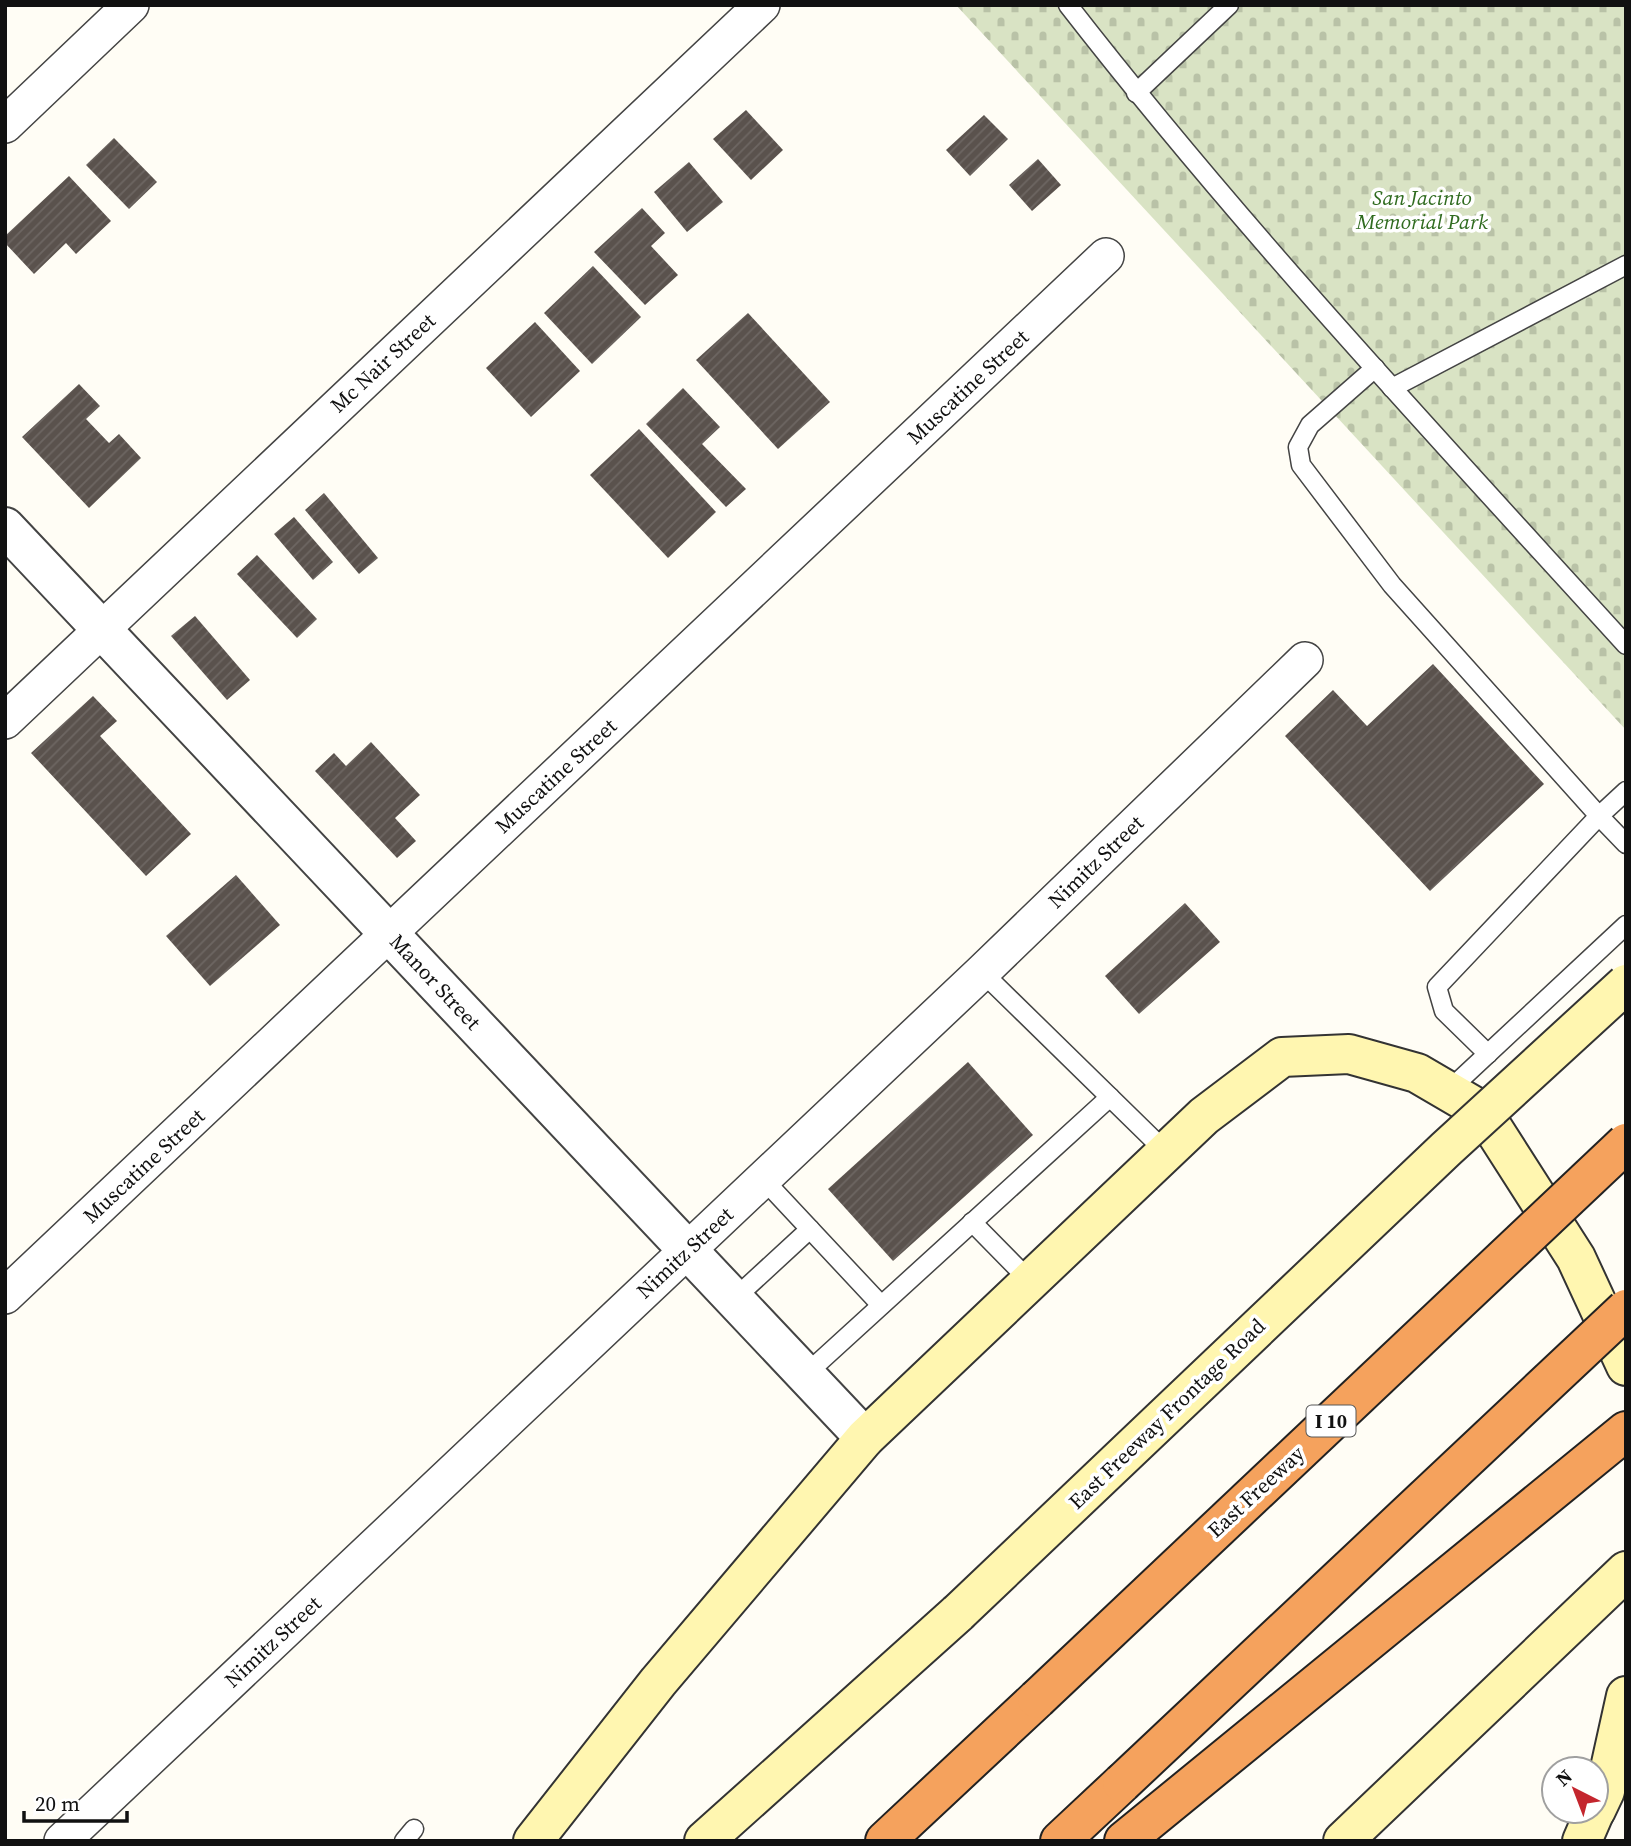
<svg xmlns="http://www.w3.org/2000/svg" width="1631" height="1846" font-family="'Source Serif 4',serif">
<style>
.cemetery{fill:url(#cemetery-stones)}
.building{fill:url(#building-hatch)}
.lines{fill:none;stroke-linecap:round;stroke-linejoin:round}
.service-casing{stroke:#444;stroke-width:21}
.minor-casing{stroke:#444;stroke-width:38}
.tertiary-casing{stroke:#444;stroke-width:42}
.secondary-casing{stroke:#333;stroke-width:42}
.motorway-casing{stroke:#222;stroke-width:42}
.service{stroke:#fff;stroke-width:18}
.minor{stroke:#fff;stroke-width:35}
.tertiary{stroke:#fff;stroke-width:38}
.secondary{stroke:#fff6b0;stroke-width:38}
.motorway{stroke:#f5a25d;stroke-width:38}
.secondary-bridge-casing{stroke:#333;stroke-width:42;stroke-linecap:butt}
.motorway-bridge-casing{stroke:#222;stroke-width:42;stroke-linecap:butt}
.secondary-bridge{stroke:#fff6b0;stroke-width:38}
.motorway-bridge{stroke:#f5a25d;stroke-width:38}
.labels{text-anchor:middle;stroke-width:7;stroke-linejoin:round;paint-order:stroke}
.shield{fill:#fff;stroke:#585858;stroke-width:2}
.shield-label{font-size:19px;font-weight:bold;fill:#111}
.park-label{font-size:21px;font-style:italic;fill:#2f6b1f;stroke:#fff}
.street-label{font-size:21px;fill:#111;stroke:#fff}
</style>
<defs>
<pattern id="cemetery-stones" width="16" height="16" patternUnits="userSpaceOnUse" patternTransform="scale(1.75)"><rect width="16" height="16" fill="#d9e3c4"/><path d="M2 7V4a2 2 0 0 1 4 0v3zM10 15v-3a2 2 0 0 1 4 0v3z" fill="#b9c2a7"/></pattern>
<pattern id="building-hatch" width="6" height="6" patternUnits="userSpaceOnUse" patternTransform="scale(1.75)"><rect width="6" height="6" fill="#5a524d"/><path d="M-1 1l2-2M0 6l6-6M5 7l2-2" fill="none" stroke="#6d6662"/></pattern>
</defs>
<rect width="100%" height="100%" fill="#fffdf5"/>
<polygon class="cemetery" points="956,5 1626,5 1626,730"/>
<g class="building">
<polygon points="746,110 783,150 751,180 713,139"/>
<polygon points="984,115 1008,139 970,176 946,150"/>
<polygon points="114,138 157,182 129,209 86,165"/>
<polygon points="1038,159 1061,185 1032,211 1009,185"/>
<polygon points="689,162 723,202 687,232 654,192"/>
<polygon points="69,176 111,221 76,254 66,243 34,274 5,243 5,236"/>
<polygon points="642,208 665,233 651,246 678,275 645,305 594,252"/>
<polygon points="593,266 641,317 592,364 544,313"/>
<polygon points="748,313 830,402 778,449 696,360"/>
<polygon points="535,322 580,371 531,417 486,368"/>
<polygon points="79,384 100,406 86,419 109,443 119,434 141,458 89,508 22,437"/>
<polygon points="683,388 720,427 702,444 746,489 726,507 646,424"/>
<polygon points="639,429 716,512 668,558 590,475"/>
<polygon points="324,493 378,558 359,574 305,510"/>
<polygon points="294,517 333,562 313,580 274,534"/>
<polygon points="257,555 317,619 297,638 237,574"/>
<polygon points="195,616 250,680 227,700 171,636"/>
<polygon points="1433,664 1544,784 1430,891 1285,736 1333,690 1367,726"/>
<polygon points="93,696 117,721 100,736 191,834 146,876 31,753"/>
<polygon points="371,742 420,795 395,818 416,841 397,858 315,771 334,753 346,766"/>
<polygon points="236,875 280,925 210,986 166,936"/>
<polygon points="1185,903 1220,942 1139,1014 1105,976"/>
<polygon points="968,1062 1033,1135 893,1261 828,1189"/>
</g>
<g class="lines">
<defs>
<g id="service">
<path d="M1068,5C1242,229 1436,436 1626,645"/>
<polyline points="1136,93 1229,5"/>
<polyline points="1375,368 1310,425 1298,447 1301,465 1392,585 1599,816 1437,987 1444,1011 1488,1054"/>
<polyline points="1392,388 1626,265"/>
<polyline points="1626,791 1599,816 1626,844"/>
<polyline points="982,972 1166,1152"/>
<polyline points="1448,1091 1626,925"/>
<polyline points="763,1179 881,1305"/>
<polyline points="972,1222 1031,1282"/>
<polyline points="734,1299 810,1229"/>
<polyline points="805,1375 1110,1097"/>
<polyline points="404,1841 414,1829"/>
</g>
<g id="minor">
<polyline points="5,125 131,5"/>
<polyline points="5,721 762,5"/>
<polyline points="5,1296 1106,256"/>
<polyline points="62,1841 982,972 1305,660"/>
</g>
<polyline id="tertiary" points="5,527 865,1438"/>
<g id="secondary">
<polyline points="1596,1810 1605,1791 1626,1696"/>
<polyline points="533,1841 658,1682 865,1438 1204,1116 1282,1057 1349,1054 1417,1073 1482,1111 1576,1258 1626,1366"/>
<polyline points="704,1841 958,1613"/>
<polyline points="1343,1841 1626,1571"/>
<polyline points="1582,1841 1595,1811"/>
</g>
<g id="motorway">
<polyline points="885,1841 1037,1699"/>
<polyline points="1060,1841 1122,1783"/>
<polyline points="1124,1841 1626,1431"/>
</g>
</defs>
<use href="#service" class="service-casing"/>
<use href="#minor" class="minor-casing"/>
<use href="#tertiary" class="tertiary-casing"/>
<use href="#secondary" class="secondary-casing"/>
<use href="#motorway" class="motorway-casing"/>
<use href="#service" class="service"/>
<use href="#minor" class="minor"/>
<use href="#tertiary" class="tertiary"/>
<use href="#secondary" class="secondary"/>
<use href="#motorway" class="motorway"/>
<defs>
<polyline id="secondary-bridge" points="958,1613 1446,1149 1626,984"/>
<g id="motorway-bridge">
<polyline points="1037,1699 1626,1143"/>
<polyline points="1122,1783 1626,1309"/>
</g>
</defs>
<use href="#secondary-bridge" class="secondary-bridge-casing"/>
<use href="#motorway-bridge" class="motorway-bridge-casing"/>
<use href="#secondary-bridge" class="secondary-bridge"/>
<use href="#motorway-bridge" class="motorway-bridge"/>
</g>
<g class="labels">
<rect class="shield" x="1306.5" y="1405.5" width="49" height="31" rx="5"/>
<g class="shield-label">
<text x="1331" y="1428">I 10</text>
</g>
<g class="park-label">
<text x="1422" y="205">San Jacinto<tspan x="1422" dy="24">Memorial Park</tspan></text>
</g>
<g class="street-label">
<text transform="translate(383 363) rotate(-43)" y="7">Mc Nair Street</text>
<text transform="translate(968 387) rotate(-43)" y="7">Muscatine Street</text>
<text transform="translate(556 776) rotate(-43)" y="7">Muscatine Street</text>
<text transform="translate(1096 862) rotate(-44)" y="7">Nimitz Street</text>
<text transform="translate(435 982) rotate(47)" y="7">Manor Street</text>
<text transform="translate(144 1166) rotate(-43)" y="7">Muscatine Street</text>
<text transform="translate(685 1253) rotate(-43)" y="7">Nimitz Street</text>
<text transform="translate(1167 1414) rotate(-44)" y="7">East Freeway Frontage Road</text>
<text transform="translate(1256 1492) rotate(-43)" y="7">East Freeway</text>
<text transform="translate(273 1642) rotate(-43)" y="7">Nimitz Street</text>
</g>
</g>
<rect width="1631" height="1846" fill="none" stroke="#111111" stroke-width="14"/>
<g transform="translate(1575 1790) rotate(318)"><circle r="33" fill="#ffffff" stroke="#a0a0a0" stroke-width="2"/>
<path d="M0-5L12 26L0 18L-12 26Z" fill="#c4262e"/>
<text y="-10" font-size="19" font-weight="bold" text-anchor="middle" fill="#111111">N</text>
</g>
<path d="M24 1811v10h103v-10" fill="none" stroke="#111111" stroke-width="3.5"/>
<text x="35" y="1811" font-size="21" fill="#111111" stroke="#ffffff" stroke-width="5" paint-order="stroke">20 m</text>
</svg>
